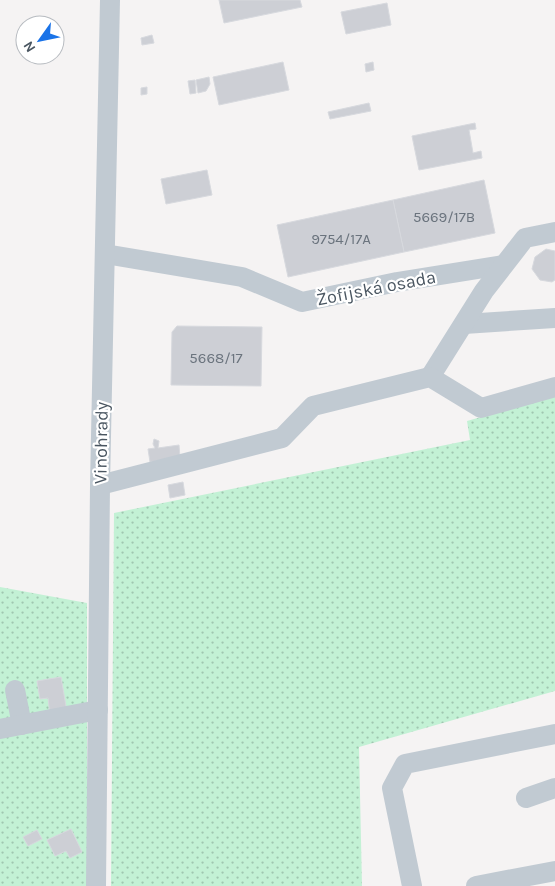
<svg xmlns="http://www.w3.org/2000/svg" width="555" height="886" font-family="Karla,sans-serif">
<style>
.grass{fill:url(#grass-dots)}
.building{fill:#cdcfd5;stroke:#d7d9de}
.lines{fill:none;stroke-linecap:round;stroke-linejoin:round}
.minor{stroke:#c1cad2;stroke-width:20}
.labels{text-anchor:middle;stroke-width:4.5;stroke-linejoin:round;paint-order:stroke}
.number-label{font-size:15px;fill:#6b747e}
.street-label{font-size:18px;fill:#4a5661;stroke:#fff}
</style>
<defs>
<pattern id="grass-dots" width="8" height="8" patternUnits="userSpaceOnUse" patternTransform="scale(1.25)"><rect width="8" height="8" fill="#c3f1d5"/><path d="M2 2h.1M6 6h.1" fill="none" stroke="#a0c6b0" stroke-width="1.8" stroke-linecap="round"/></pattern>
</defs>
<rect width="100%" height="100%" fill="#f5f3f3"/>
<g class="grass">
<polygon points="555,396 555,691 359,747 362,886 111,886 114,513 470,440 467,421"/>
<polygon points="0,587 87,603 87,886 0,886"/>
</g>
<g class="building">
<polygon points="219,0 300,0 302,7 224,23"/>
<polygon points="387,3 391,25 346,34 341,12"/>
<polygon points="152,35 154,43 142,45 141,38"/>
<polygon points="283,62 289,90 219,105 213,77"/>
<polygon points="373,62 374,70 366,72 365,64"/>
<polygon points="209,77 210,84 206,91 198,93 196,80"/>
<polygon points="195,80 196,93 190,94 188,81"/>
<polygon points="147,87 147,94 141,95 141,88"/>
<polygon points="369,103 371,111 330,119 328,112"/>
<polygon points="475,123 476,129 469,130 473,153 481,151 482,158 419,170 412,136"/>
<polygon points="207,170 212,195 166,204 161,179"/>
<polygon points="484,180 495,233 404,252 393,200"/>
<polygon points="393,200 404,252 288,277 277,225"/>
<polygon points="546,249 555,251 555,280 552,282 540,280 532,269 535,257"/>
<polygon points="177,326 262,327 261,386 171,385 172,332"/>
<polygon points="154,439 159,441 158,448 179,445 180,458 150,462 148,449 155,448 153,444"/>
<polygon points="183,482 185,495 170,498 168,485"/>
<polygon points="61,677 67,712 50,715 48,698 40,699 37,681"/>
<polygon points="71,829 82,852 70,858 66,851 55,856 47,840"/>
<polygon points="37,830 42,839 28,846 23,837"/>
</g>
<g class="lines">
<g class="minor">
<polyline points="105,254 242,277 302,302 397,282 503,265"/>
<polyline points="464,324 555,318"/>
<polyline points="430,377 484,291 525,238 555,232"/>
<polyline points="100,485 282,438 313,406 430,377 481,408 555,387"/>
<polyline points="15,690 22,725"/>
<polyline points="0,729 98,710"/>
<polyline points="526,798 555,788"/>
<polyline points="96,886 100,485 110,0"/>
<polyline points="412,886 392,788 405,764 555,734"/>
<polyline points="476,886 555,871"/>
</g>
</g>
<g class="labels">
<g class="number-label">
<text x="444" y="222">5669/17B</text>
<text x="341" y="244">9754/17A</text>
<text x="216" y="363">5668/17</text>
</g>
<g class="street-label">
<text transform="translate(376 288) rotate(-11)" y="6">Žofijská osada</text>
<text transform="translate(101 443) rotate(-89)" y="6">Vinohrady</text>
</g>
</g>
<g transform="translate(40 40) rotate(237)"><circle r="24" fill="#ffffff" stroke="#b7bbc0"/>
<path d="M0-4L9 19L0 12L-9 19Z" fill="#1a73e8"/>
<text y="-8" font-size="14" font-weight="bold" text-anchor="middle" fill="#4a5661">N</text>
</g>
</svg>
